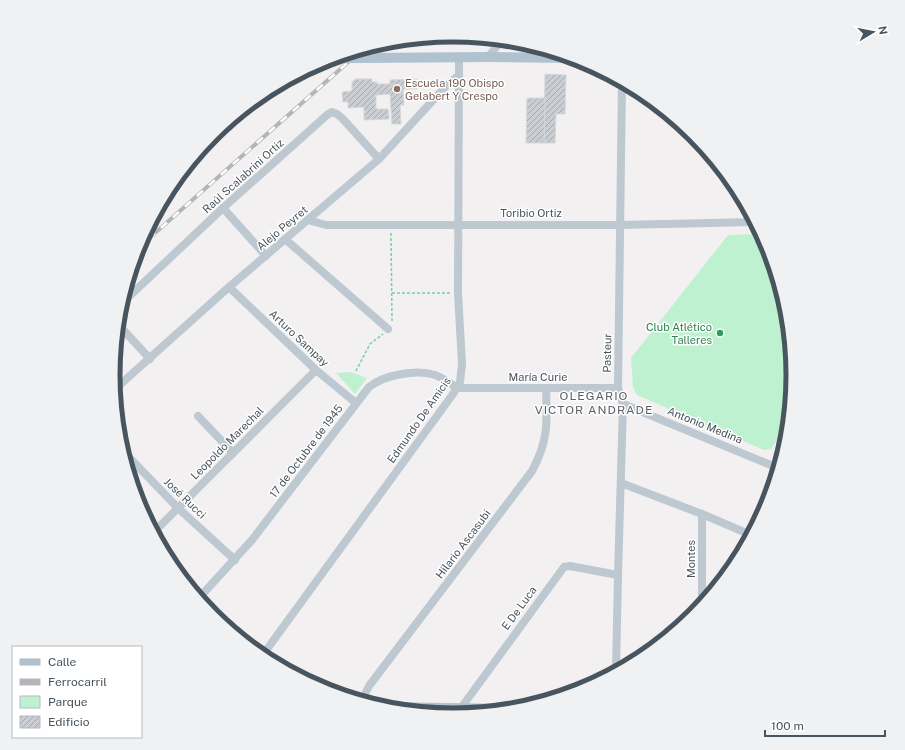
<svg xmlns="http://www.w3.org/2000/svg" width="905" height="750" font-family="'Public Sans',sans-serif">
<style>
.green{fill:#bef1d0}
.building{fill:url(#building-hatch);stroke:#d4d7dc}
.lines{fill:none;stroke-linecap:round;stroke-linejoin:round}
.path{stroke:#75d1a0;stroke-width:1.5;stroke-dasharray:3 2;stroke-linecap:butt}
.minor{stroke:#bec8d0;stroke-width:8}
.major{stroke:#b0c1d0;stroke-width:10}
.rail-casing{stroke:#b2b6bb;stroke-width:4}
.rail{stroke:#fff;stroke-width:2.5;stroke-dasharray:8;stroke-linecap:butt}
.major-bridge{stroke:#b0c1d0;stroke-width:10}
.education-dot{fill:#8d6e63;stroke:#fff;stroke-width:1.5}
.leisure-dot{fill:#2e9e5b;stroke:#fff;stroke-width:1.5}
.labels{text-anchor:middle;stroke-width:3;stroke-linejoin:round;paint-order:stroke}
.education-label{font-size:11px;fill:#785e54;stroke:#fff;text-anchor:start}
.street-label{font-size:11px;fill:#48555f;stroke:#fff}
.leisure-label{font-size:11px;fill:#27864d;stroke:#fff;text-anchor:end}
.neighbourhood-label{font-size:12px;letter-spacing:1px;fill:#5d6166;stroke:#fff}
.rim{fill:none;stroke:#48555f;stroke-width:5}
</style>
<defs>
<pattern id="building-hatch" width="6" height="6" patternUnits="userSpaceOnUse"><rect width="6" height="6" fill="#caced3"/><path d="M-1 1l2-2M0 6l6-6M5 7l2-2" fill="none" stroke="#a6aaae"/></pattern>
</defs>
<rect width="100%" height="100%" fill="#f3f0f1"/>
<g class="green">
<polygon points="761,234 767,245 786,309 792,375 788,423 771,449 764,450 637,395 633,388 631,358 728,235"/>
<polygon points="350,372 367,378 355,394 336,373"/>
</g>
<g class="building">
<polygon points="545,74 566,75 565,114 556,114 555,143 544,143"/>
<polygon points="355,79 372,79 372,82 377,82 377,84 390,84 390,80 417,79 417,89 403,89 404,105 400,105 401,124 392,124 390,94 376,95 376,109 388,109 389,119 364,120 364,107 348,108 348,102 343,102 342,92 352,91 352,82"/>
<polygon points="527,98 545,98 544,143 526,143"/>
</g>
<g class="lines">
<g class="path">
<polyline points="391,233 392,321"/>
<polyline points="392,293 450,293"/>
<polyline points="356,371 370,344 383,334"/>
</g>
<g class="minor">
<polyline points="488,57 502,40"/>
<polyline points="223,208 266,256"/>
<polyline points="308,220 326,225 620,225 754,222"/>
<polyline points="285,239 388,329"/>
<polyline points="229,287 316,370 356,403"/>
<polyline points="121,304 223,208 327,115 332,112 337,114 342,118 379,159"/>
<polyline points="118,324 150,359"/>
<polyline points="457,388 618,388"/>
<polyline points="114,390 229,287 379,159 447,85 458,76"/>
<polyline points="623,404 778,468"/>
<polyline points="198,416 233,453"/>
<polyline points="122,450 178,508 235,560"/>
<polyline points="774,466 783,452"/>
<polyline points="621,483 702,514 751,535"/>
<polyline points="153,533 316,370"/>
<path d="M198,599L252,540L369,387C384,375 416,369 435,375C443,378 450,383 457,388"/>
<polyline points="702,604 702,514"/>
<polyline points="262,656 453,394 460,382 462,364 458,293 459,57"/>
<polyline points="616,671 618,575 623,404 618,388 622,82"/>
<path d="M363,701L366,692L369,686L532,471C549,440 547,421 546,388"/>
<polyline points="461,708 564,567 570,566 618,575"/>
</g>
<g class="major">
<polyline points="364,58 488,57 573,58"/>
<polyline points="383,707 517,709"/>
</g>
<defs>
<polyline id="rail" points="137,249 363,49"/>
</defs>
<use href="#rail" class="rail-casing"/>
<use href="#rail" class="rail"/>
<polyline class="major-bridge" points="332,58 364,58"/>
</g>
<circle class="education-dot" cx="397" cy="89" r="4"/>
<circle class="leisure-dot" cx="720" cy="333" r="4"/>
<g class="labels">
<g class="education-label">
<text x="405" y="87">Escuela 190 Obispo<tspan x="405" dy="13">Gelabert Y Crespo</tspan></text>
</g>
<g class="street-label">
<text transform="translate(243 176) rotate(-42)" y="4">Raúl Scalabrini Ortiz</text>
<text x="531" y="217">Toribio Ortiz</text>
<text transform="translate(282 228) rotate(-40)" y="4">Alejo Peyret</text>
<text transform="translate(299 338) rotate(43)" y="4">Arturo Sampay</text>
<text transform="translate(607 353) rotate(-89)" y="4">Pasteur</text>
<text x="538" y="381">María Curie</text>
<text transform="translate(419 420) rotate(-55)" y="4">Edmundo De Amicis</text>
<text transform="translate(705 425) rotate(22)" y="4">Antonio Medina</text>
<text transform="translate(227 443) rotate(-45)" y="4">Leopoldo Marechal</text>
<text transform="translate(306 451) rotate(-53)" y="4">17 de Octubre de 1945</text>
<text transform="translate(185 498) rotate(44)" y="4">José Rucci</text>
<text transform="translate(463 544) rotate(-53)" y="4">Hilario Ascasubi</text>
<text transform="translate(691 559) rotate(-90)" y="4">Montes</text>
<text transform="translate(519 608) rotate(-54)" y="4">E De Luca</text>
</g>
<g class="leisure-label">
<text x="712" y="331">Club Atlético<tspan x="712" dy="13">Talleres</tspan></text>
</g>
<g class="neighbourhood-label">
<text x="594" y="400">OLEGARIO<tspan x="594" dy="14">VICTOR ANDRADE</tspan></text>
</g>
</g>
<path d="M0 0H905V750H0ZM120 375a333 333 0 1 1 666 0a333 333 0 1 1-666 0Z" fill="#f0f1f2" fill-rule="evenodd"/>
<path class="rim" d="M120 375a333 333 0 1 1 666 0a333 333 0 1 1-666 0Z"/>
<rect x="12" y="646" width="130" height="92" fill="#ffffff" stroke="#b6bbbf"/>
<rect x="20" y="659" width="20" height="6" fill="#b0c1d0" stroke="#b6bbbf"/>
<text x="48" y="666" font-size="12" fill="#48555f">Calle</text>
<rect x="20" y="679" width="20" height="6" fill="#b2b6bb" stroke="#b6bbbf"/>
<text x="48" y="686" font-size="12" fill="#48555f">Ferrocarril</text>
<rect x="20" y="696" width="20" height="12" fill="#bef1d0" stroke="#b6bbbf"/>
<text x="48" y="706" font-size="12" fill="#48555f">Parque</text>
<rect x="20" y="716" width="20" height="12" fill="url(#building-hatch)" stroke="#b6bbbf"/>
<text x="48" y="726" font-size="12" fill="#48555f">Edificio</text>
<g transform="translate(873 32) rotate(80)" stroke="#ffffff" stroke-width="3" paint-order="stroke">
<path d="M0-3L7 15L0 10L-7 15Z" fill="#48555f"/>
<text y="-6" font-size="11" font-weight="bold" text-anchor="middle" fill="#48555f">N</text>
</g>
<path d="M765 730v6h120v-6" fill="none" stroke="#48555f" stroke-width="2"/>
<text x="771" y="730" font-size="12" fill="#48555f" stroke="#ffffff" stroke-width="3" paint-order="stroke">100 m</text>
</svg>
